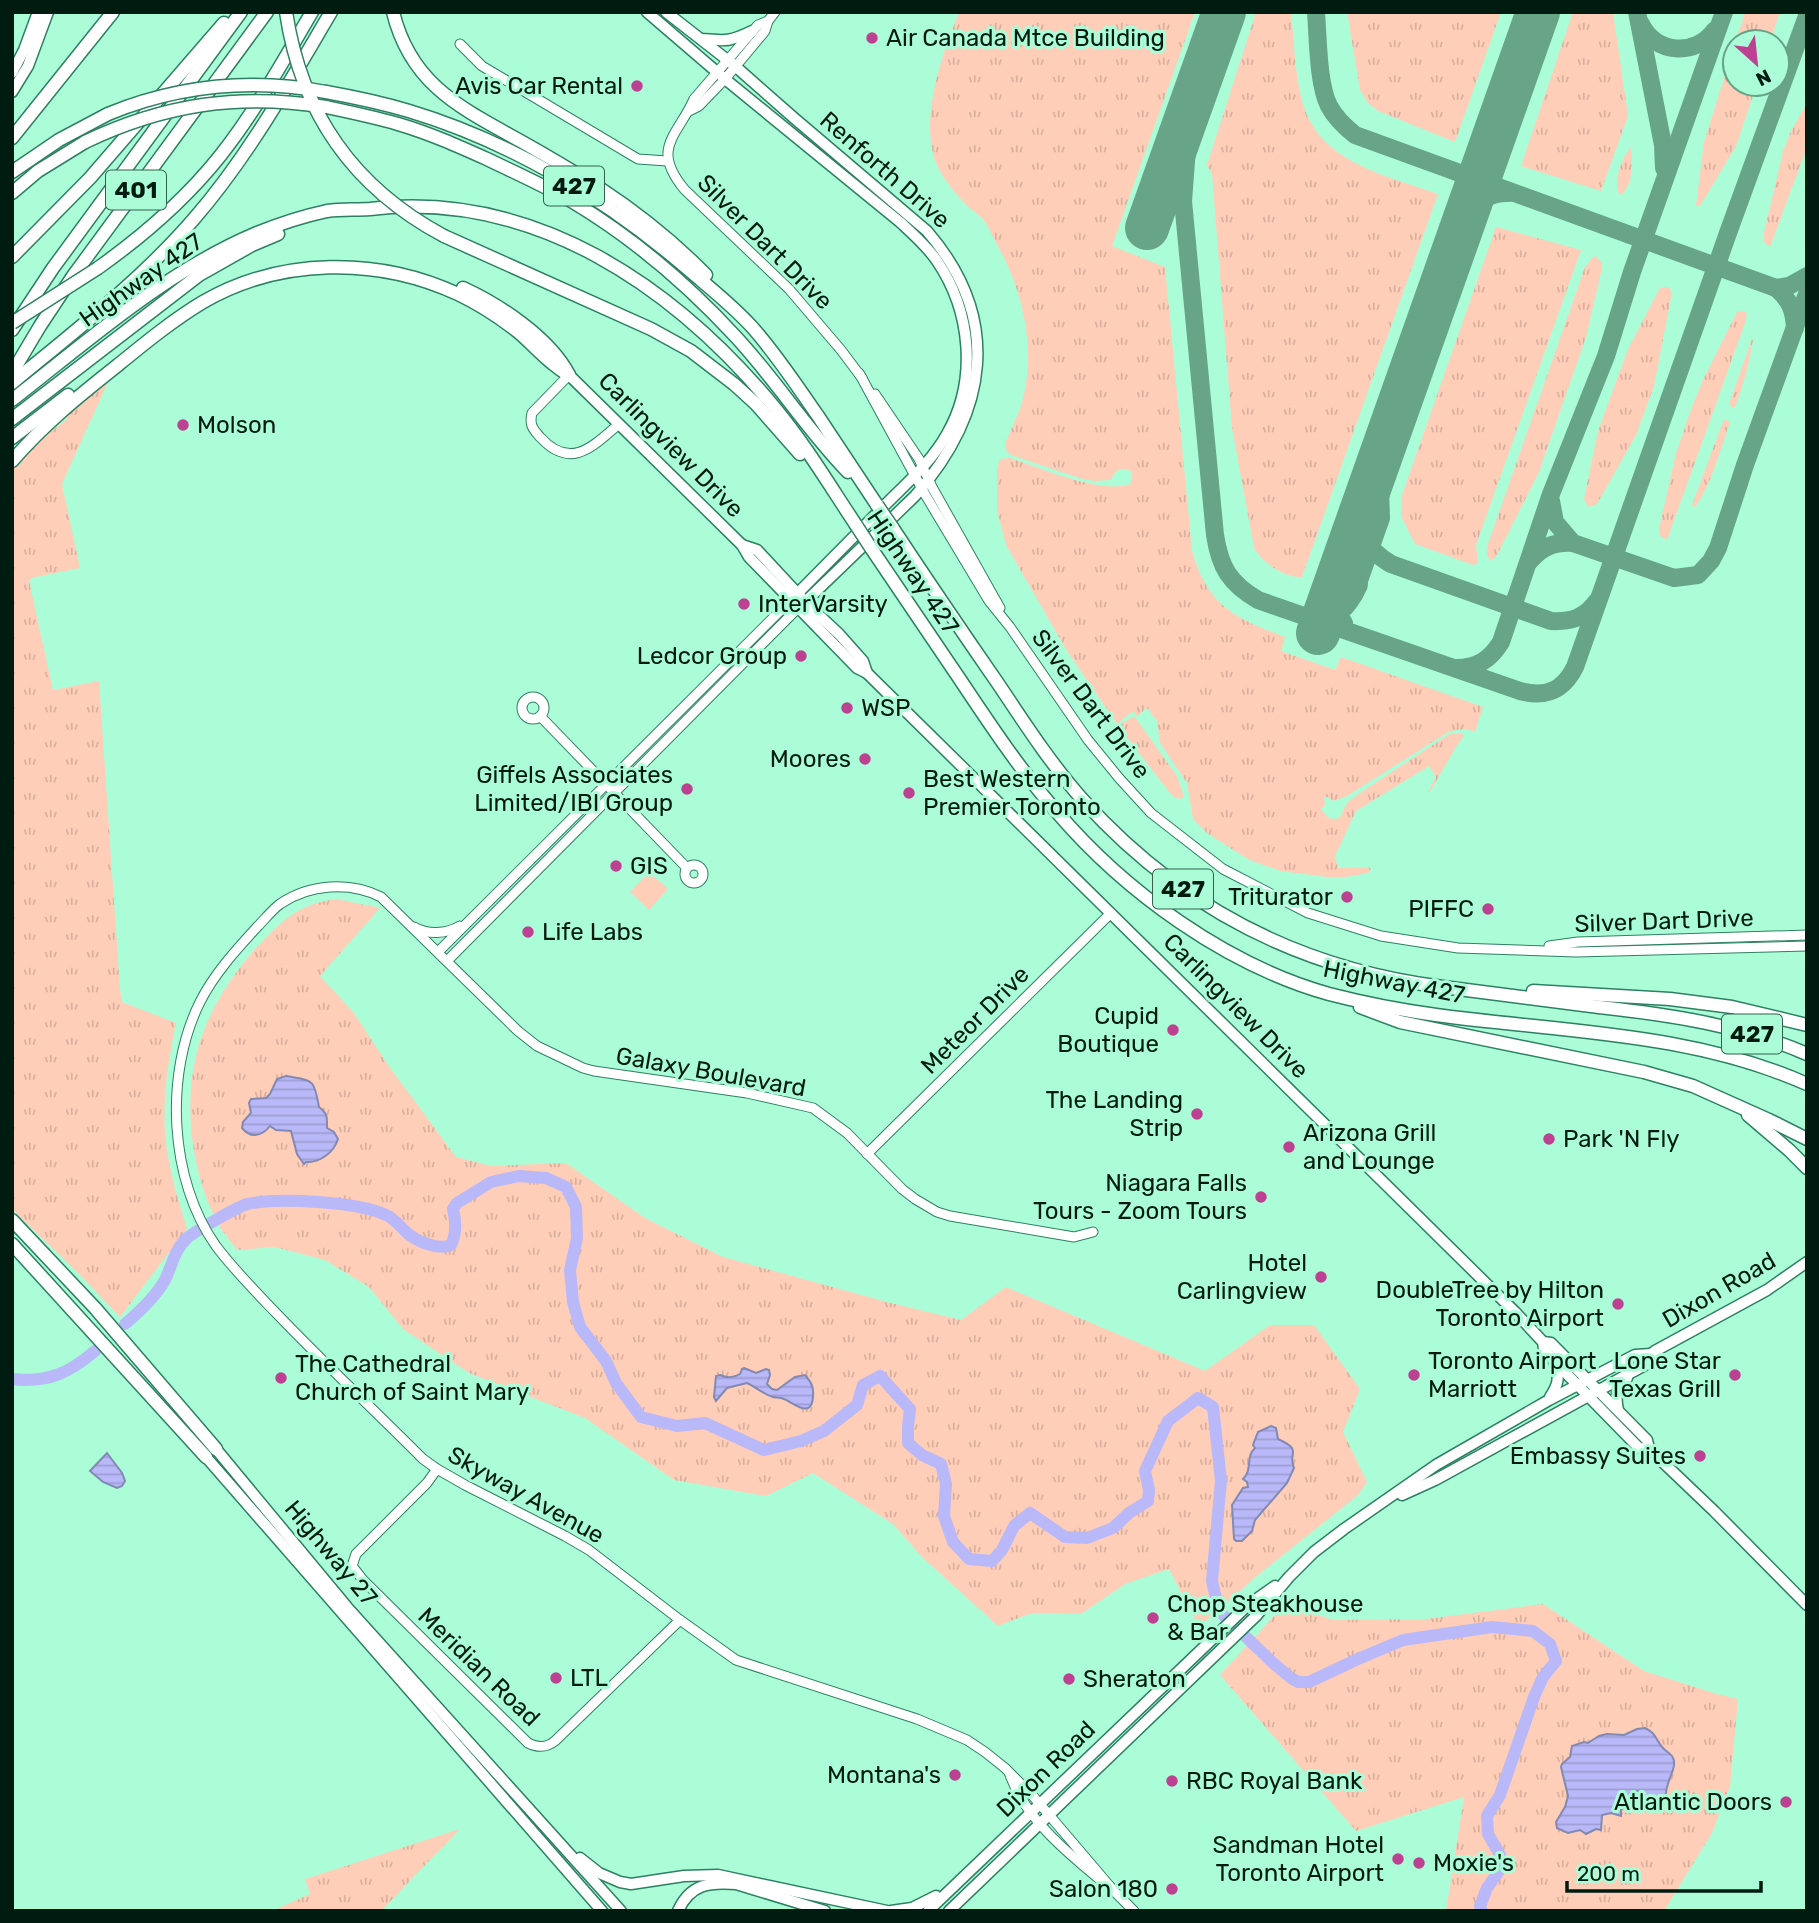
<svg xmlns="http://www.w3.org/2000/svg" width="1819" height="1923" font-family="Rubik,sans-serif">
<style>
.grass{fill:url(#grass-tufts)}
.park{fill:#ffceb8}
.water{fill:url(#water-rules);stroke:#8289b2;stroke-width:2}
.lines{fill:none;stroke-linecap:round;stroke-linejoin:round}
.river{stroke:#b9b8f8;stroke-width:12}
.taxiway{stroke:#67a488;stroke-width:18}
.runway{stroke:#67a488;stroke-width:44}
.minor-casing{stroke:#2d8061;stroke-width:11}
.major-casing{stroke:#2d8061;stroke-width:13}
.highway-casing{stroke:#2d8061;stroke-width:15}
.minor{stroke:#fff;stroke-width:9}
.major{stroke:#fff;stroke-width:10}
.highway{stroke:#fff;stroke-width:12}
.highway-bridge-casing{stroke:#2d8061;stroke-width:15;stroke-linecap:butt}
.highway-bridge{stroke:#fff;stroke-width:12}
.poi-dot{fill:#bd4191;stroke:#abfdd8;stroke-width:2.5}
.labels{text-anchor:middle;stroke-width:6;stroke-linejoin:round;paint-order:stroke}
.shield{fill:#abfdd8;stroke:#33604c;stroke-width:2}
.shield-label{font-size:23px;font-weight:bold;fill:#001c10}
.poi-label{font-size:24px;fill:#001c10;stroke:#abfdd8;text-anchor:end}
.street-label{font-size:24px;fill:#001c10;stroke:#abfdd8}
</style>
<defs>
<pattern id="grass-tufts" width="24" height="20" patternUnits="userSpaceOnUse" patternTransform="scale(1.75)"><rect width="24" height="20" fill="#ffceb8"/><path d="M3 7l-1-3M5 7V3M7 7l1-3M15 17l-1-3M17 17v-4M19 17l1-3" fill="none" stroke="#d9b09d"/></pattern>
<pattern id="water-rules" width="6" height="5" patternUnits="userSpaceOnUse" patternTransform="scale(1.75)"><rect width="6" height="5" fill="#b9b8f8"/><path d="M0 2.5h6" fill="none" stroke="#9d9ed4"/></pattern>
</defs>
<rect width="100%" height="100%" fill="#abfdd8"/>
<g class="grass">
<path d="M959,12H1195L1112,246L1165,267L1192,551C1208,607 1235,618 1285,637L1281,651L1335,670L1341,657L1483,707L1475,732L1467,729L1450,731L1347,796L1333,801L1328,797L1324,798L1325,805L1321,809L1328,818L1337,819L1340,817L1347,803L1357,795L1448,735L1453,733L1463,734L1464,736L1457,745L1430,792H1428L1436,777L1429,766L1356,811L1335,856L1338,868L1368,867L1371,869L1368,873L1345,877H1327L1281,871L1252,861L1238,853L1207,833L1193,819L1187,783L1160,743L1157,721L1147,708L1137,716L1133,711L1117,724L1067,651L1006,545L997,510V469L1000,459L1010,458C1038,467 1102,495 1130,484L1132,478L1131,472C1122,465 1115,470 1111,480L1094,481L1079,478L1011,455L1006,450L1005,444C1011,429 1019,414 1023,399C1036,344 1022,287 994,239C991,233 988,226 984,220C981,216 975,213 972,210C958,197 943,180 936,163C919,118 942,55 959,12Z"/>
<path d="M1256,12H1291C1294,40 1295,78 1303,104C1320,163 1388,176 1438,194L1302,577C1284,578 1263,563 1254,548L1232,428L1212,174L1207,165Z"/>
<polygon points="1347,12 1501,12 1455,142 1378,111 1368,103 1360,90"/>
<polygon points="1573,12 1613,12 1628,116 1601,191 1521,166"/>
<polygon points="1745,12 1780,12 1770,42 1735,42 1735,84 1757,84 1736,146 1700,206 1696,205 1704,142"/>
<polygon points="1807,103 1807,137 1804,145 1807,147 1770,247 1764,242 1763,237 1783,151 1791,131"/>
<path d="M1631,147C1632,163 1634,186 1620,195C1612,182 1622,158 1631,147Z"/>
<polygon points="1496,227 1581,250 1476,545 1478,563 1473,565 1415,544 1401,516 1402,495"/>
<polygon points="1596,256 1602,263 1602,268 1586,337 1539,472 1496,557 1490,561 1487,554 1488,544 1585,267 1593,257"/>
<polygon points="1668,287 1672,292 1654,386 1636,435 1597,504 1588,507 1584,499 1598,431 1628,349 1660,288"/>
<polygon points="1742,311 1747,313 1745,323 1667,540 1660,536 1659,529 1676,453 1692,407 1703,380 1737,312"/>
<path d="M1752,339L1753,341C1749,364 1743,386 1735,407H1732L1729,404Z"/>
<path d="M108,382L62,484L80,568L31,578L29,581L53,690L99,681L120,989L122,1002L176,1023C167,1067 160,1111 168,1156C172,1181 180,1205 187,1229L120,1317L80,1275L12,1209V470L32,446L67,419L65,415Z"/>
<path d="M1724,419L1730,422C1722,445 1709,491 1694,508L1692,505Z"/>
<polygon points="1134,716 1177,776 1184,797 1181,799 1174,797 1170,793 1118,726"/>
<path d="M337,899L380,908L320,976L354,1013L388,1065L456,1157L491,1166L566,1163L645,1218L723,1257L887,1302L961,1320L1006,1287L1205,1371L1270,1325H1314L1360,1389L1343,1432L1367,1482L1358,1495L1258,1575L1199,1627L1169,1569L1125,1584L1081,1614L1032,1613L998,1626L922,1557L893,1524L813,1473L766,1496L674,1480L585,1418L469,1373L403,1329L369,1287L325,1260L275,1247L237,1250C232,1243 226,1236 221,1229C191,1177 181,1099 200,1042C211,1007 232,975 257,947C281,921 300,903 337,899Z"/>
<polygon points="1286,1603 1333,1620 1426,1619 1543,1604 1644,1671 1717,1694 1738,1699 1730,1786 1712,1833 1664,1911 1446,1911 1464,1797 1356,1831 1220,1675"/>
<polygon points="460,1829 381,1911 272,1911 310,1894 305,1879"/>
</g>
<polygon class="park" points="649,872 668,889 649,910 630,892"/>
<g class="water">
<path d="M286,1076C313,1081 314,1078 319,1107C328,1114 327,1117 327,1128L334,1132L338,1139C334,1152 320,1163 306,1162L304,1164L297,1154L291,1131L276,1130L270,1126C262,1136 251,1139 242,1128L243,1122L251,1113L249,1103L251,1099L266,1098L270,1094L277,1079Z"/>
<path d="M744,1368L756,1373L766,1369L769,1370L770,1375L767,1384L772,1389L777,1390L795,1377L805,1375C811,1382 814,1387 813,1396C812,1420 794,1403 784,1399C780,1397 776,1398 773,1397C763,1394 756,1387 747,1383L727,1388L716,1401L714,1397L716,1376L720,1375C726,1378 734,1378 740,1374L742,1369Z"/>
<path d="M1271,1426L1276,1428L1278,1439C1304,1451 1287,1452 1294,1468L1287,1483L1255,1520L1252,1531L1242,1541H1236L1234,1539L1232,1505L1243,1488L1248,1487L1247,1482L1243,1479C1253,1470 1245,1457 1255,1448L1253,1445L1258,1432Z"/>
<polygon points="107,1453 122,1473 125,1481 122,1486 117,1488 103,1482 90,1471"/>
<path d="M1645,1728C1654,1732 1655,1737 1660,1744C1663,1750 1669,1752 1672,1756C1680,1767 1663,1783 1666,1799L1664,1801L1651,1798L1646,1803L1644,1802V1794L1641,1791H1636L1630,1793L1628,1804L1621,1810V1816L1611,1813L1602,1815L1601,1830L1596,1829L1586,1834L1580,1830L1568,1833L1557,1828L1556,1822L1565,1807L1568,1796L1561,1767L1562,1764L1570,1757L1572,1746L1584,1742L1588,1743L1599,1736L1607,1734L1624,1735L1637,1729Z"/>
</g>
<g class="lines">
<g class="river">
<path d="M125,1324C138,1313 156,1296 165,1280C172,1266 174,1250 187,1238C196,1231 238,1206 248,1204C278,1197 359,1202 386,1215C396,1219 402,1230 411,1236C421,1243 440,1250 451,1245C457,1233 456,1221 453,1209L457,1203L491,1182L519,1176L546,1178L566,1187L576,1207L577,1238L570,1270L573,1302L580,1327L606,1361L616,1383L641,1417L677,1426L705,1423L764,1450L801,1441L824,1431L857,1405L863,1385L880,1376L910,1409L908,1427V1443L922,1455L941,1464L946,1484L944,1516L953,1542L969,1559L992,1561L1002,1550L1014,1526L1030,1513L1065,1537L1087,1538L1113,1528L1129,1513L1148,1501L1149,1490L1145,1471L1168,1421L1198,1398L1213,1407L1221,1481L1212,1581L1219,1611L1272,1662L1291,1678L1298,1682H1309L1358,1659L1403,1640L1492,1627L1533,1631L1550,1644L1556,1661L1543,1677L1534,1697L1500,1795L1487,1816L1488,1834L1500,1855L1499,1871L1487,1888L1480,1906L1482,1911"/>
<path d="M12,1379C48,1383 69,1373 95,1351"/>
</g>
<g class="taxiway">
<path d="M1316,12C1318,38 1318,85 1329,106C1336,119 1345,127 1355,135L1776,288C1790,300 1794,310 1795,328"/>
<polyline points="1637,12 1663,145 1664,168"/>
<path d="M1641,24C1655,54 1696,57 1715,30"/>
<path d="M1215,37L1188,135L1183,201L1215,535C1220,567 1229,583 1258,600L1520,691C1546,698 1563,691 1575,667L1728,233L1807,16"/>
<path d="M1466,214C1480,201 1490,192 1509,193"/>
<polyline points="1776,288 1789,286 1807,276"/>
<polyline points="1551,501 1555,522 1573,543 1674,578 1698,575 1711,561 1718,548 1745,465 1807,294"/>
<path d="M1364,503C1360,533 1364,548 1391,564L1551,621C1571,622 1585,618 1597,601"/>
<path d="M1530,561C1542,546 1555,542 1573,543"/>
<polyline points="1333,591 1335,609 1344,623"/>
<polyline points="1354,595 1381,518 1379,460"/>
<path d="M1312,618C1339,619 1348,608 1359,585"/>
<path d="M1456,668C1477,668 1490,660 1501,642L1551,494L1606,356L1632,272L1724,12"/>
</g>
<g class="runway">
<polyline points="1147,228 1224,12"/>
<polyline points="1318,633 1538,12"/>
</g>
<defs>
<g id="minor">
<path d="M768,21L758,25L694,99C677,137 650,148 685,190L789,289L841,350L862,378"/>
<polyline points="460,44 482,66 638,159 667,161"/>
<polyline points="689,111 699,106 725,79 765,31 768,21 775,12"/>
<polyline points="859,373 926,496 989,601 1010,627 1088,740 1119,778 1151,813 1223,869 1308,913 1381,936 1458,948 1576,952 1807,946"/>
<path d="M569,375L532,413C529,425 533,429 540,437C571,471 593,446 619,424"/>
<polyline points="875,394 919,459 932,487 1000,608"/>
<circle cx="533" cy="708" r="11"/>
<polyline points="540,716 687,868"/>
<circle cx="694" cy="874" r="9"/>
<path d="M414,927C428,935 446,934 460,926"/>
<polyline points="1549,946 1578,942 1807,935"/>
<polyline points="438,952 796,595"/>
<polyline points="447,961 801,605"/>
<polyline points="867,1154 1111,913"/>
<path d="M1093,1232L1074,1237L950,1216L937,1212L915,1199L902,1189L847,1133L813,1108L747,1093L594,1071L583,1068L537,1046L518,1031L381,897C350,881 309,884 280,904C272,910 265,919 258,926C236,950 214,974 200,1002C164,1074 169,1180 216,1246C234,1270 256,1292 276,1313C324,1363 374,1410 423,1459L437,1469L465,1485L565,1536L589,1550L680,1620L736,1660L917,1719L967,1740L985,1752L1005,1768L1033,1796L1113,1890"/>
<path d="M437,1469L427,1483L356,1554L352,1566L363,1580L528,1743C538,1748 546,1748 555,1741L680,1620"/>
<path d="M1010,1775C1025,1817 1064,1850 1098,1878"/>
<polyline points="1109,1886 1134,1911"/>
</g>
<g id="major">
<path d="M647,12L725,79L900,222C913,234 927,246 937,261C971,311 978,380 947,434C932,461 909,481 887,503C857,533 827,564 797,594"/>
<path d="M666,12L735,66L794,118L927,231C1003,319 988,413 915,496L805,602"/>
<path d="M701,39C726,41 729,42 752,31"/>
<polyline points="12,73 24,50 38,12"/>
<polyline points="12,92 28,66 48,12"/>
<polyline points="569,375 742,545 749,557 857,668 867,673 1515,1312 1543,1342 1544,1349 1555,1362 1639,1448 1649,1449"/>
<polyline points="742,545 757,550 810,607 839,634 863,661 867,673"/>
<polyline points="1543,1342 1551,1343 1647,1440 1649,1449 1714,1511 1807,1605"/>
<path d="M1550,1397C1558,1385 1560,1378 1555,1364"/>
<path d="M1618,1410C1615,1396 1616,1388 1627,1378"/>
<polyline points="216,1449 347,1607 621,1911"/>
<polyline points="206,1457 602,1911"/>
<polyline points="1402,1495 1435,1480 1634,1371 1645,1365 1651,1354 1655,1351 1767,1290 1807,1262"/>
<polyline points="580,1858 599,1873 620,1882 631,1884 684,1876 718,1875 887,1911"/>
<path d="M678,1911C690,1884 709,1882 736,1884L825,1911"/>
<polyline points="891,1911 912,1908 936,1896"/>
<polyline points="928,1911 1248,1605 1275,1586"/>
<polyline points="949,1911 1256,1616 1289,1577 1314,1552 1344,1529 1436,1465 1549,1400 1635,1355 1651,1354"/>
</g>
<g id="highway">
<path d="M393,12C411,86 463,109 524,143C549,157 574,172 598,187C636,212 674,242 706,275"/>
<path d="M326,92C354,97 382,103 409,111C512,142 608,200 689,270C710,288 733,306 752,327C777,355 797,386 818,416C838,446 857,475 877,505"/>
<path d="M326,107C350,112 374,117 398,124C429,133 458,146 487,159C516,173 545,186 573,202C633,238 689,286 736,337C776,380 807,430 848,472"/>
<polyline points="12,138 113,12"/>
<polyline points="12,172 59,140 108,114"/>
<polyline points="12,193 38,171 85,142"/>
<polyline points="444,236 651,329 691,351 734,384 756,404 800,454"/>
<polyline points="12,257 90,178 224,23"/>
<path d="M98,268C143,236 185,200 220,156C255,112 283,61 312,12"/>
<path d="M463,288C500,305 550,338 569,375"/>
<polyline points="12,330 53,268 241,12"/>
<polyline points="12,373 40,326 73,276 267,12"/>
<path d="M12,383C75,331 140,281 193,220C248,157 289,83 331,12"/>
<path d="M12,400C89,340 166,271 257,233C279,224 304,216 327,211C341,209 356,210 370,209C534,190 674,286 775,408C805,444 830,486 856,525"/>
<polyline points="12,419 199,275 252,245 278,234"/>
<polyline points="12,438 68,395"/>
<path d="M12,461C44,424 80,395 118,365C145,343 173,320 203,302C281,257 378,257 458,294C479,304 499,317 517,331C535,346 549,364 569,375"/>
<path d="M892,527C927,580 963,633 999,685C1025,724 1051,764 1082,799C1179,907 1299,969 1443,987C1495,994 1547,1000 1599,1007C1671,1015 1740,1025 1807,1054"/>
<path d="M871,548C901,593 931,637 961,681C991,726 1021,771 1056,811C1125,892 1226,965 1329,994C1364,1003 1400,1010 1436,1015C1561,1032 1690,1032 1807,1084"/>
<polyline points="1533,991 1670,999 1732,1007 1807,1025"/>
<polyline points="1360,1007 1400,1022 1644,1072 1693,1086 1769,1120 1807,1139"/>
<polyline points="1748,1115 1789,1150 1807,1168"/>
<polyline points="12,1220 95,1308 216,1449"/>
<polyline points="12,1244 206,1457"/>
</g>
</defs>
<use href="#minor" class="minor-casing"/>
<use href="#major" class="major-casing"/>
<use href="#highway" class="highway-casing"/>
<use href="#minor" class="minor"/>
<use href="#major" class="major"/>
<use href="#highway" class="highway"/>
<defs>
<g id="highway-bridge">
<path d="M286,12C301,113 354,188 444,236"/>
<path d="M108,114C179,85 251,78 326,92"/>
<path d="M85,142C164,104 240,93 326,107"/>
<polyline points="12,323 98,268"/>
<polyline points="877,505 892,527"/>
<polyline points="856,525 871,548"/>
</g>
</defs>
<use href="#highway-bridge" class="highway-bridge-casing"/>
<use href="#highway-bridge" class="highway-bridge"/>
</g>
<g class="poi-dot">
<circle cx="872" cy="38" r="7"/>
<circle cx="637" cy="86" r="7"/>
<circle cx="183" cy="425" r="7"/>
<circle cx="744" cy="604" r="7"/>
<circle cx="801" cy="656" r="7"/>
<circle cx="847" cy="708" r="7"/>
<circle cx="865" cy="759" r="7"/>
<circle cx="687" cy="789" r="7"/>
<circle cx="909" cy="793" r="7"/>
<circle cx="616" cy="866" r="7"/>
<circle cx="1347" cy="897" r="7"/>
<circle cx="1488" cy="909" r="7"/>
<circle cx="528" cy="932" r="7"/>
<circle cx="1173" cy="1030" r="7"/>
<circle cx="1197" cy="1114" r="7"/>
<circle cx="1549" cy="1139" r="7"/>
<circle cx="1289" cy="1147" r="7"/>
<circle cx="1261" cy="1197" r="7"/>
<circle cx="1321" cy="1277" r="7"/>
<circle cx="1618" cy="1304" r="7"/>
<circle cx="1414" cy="1375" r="7"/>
<circle cx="1735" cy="1375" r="7"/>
<circle cx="281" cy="1378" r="7"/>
<circle cx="1700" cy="1456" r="7"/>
<circle cx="1153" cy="1618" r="7"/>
<circle cx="556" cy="1678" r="7"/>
<circle cx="1069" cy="1679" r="7"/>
<circle cx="955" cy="1775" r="7"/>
<circle cx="1172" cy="1781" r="7"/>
<circle cx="1786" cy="1802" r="7"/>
<circle cx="1398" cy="1859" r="7"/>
<circle cx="1419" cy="1863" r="7"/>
<circle cx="1172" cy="1889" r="7"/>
</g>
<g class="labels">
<g class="shield">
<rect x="544" y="166.5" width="60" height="39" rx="5"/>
<rect x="106" y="170.5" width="60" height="39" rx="5"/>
<rect x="1153" y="869.5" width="60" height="39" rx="5"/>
<rect x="1722" y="1014.5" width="60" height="39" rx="5"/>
</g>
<g class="shield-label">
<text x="574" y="194">427</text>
<text x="136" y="198">401</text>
<text x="1183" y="897">427</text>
<text x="1752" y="1042">427</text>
</g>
<g class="poi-label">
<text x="886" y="46" text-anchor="start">Air Canada Mtce Building</text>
<text x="623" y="94">Avis Car Rental</text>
<text x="197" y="433" text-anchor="start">Molson</text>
<text x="758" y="612" text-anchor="start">InterVarsity</text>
<text x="787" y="664">Ledcor Group</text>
<text x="861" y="716" text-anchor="start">WSP</text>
<text x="851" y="767">Moores</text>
<text x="673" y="783">Giffels Associates<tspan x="673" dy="28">Limited/IBI Group</tspan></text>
<text x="923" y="787" text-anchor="start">Best Western<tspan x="923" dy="28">Premier Toronto</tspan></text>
<text x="630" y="874" text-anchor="start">GIS</text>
<text x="1333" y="905">Triturator</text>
<text x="1474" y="917">PIFFC</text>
<text x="542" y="940" text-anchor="start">Life Labs</text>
<text x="1159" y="1024">Cupid<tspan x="1159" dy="28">Boutique</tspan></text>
<text x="1183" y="1108">The Landing<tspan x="1183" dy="28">Strip</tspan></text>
<text x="1303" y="1141" text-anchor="start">Arizona Grill<tspan x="1303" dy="28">and Lounge</tspan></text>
<text x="1563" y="1147" text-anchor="start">Park 'N Fly</text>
<text x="1247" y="1191">Niagara Falls<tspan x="1247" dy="28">Tours - Zoom Tours</tspan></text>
<text x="1307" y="1271">Hotel<tspan x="1307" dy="28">Carlingview</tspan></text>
<text x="1604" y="1298">DoubleTree by Hilton<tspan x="1604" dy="28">Toronto Airport</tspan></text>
<text x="1428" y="1369" text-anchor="start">Toronto Airport<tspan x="1428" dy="28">Marriott</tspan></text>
<text x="1721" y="1369">Lone Star<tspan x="1721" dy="28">Texas Grill</tspan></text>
<text x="295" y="1372" text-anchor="start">The Cathedral<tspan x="295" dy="28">Church of Saint Mary</tspan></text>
<text x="1686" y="1464">Embassy Suites</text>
<text x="1167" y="1612" text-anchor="start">Chop Steakhouse<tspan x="1167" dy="28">&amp; Bar</tspan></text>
<text x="570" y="1686" text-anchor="start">LTL</text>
<text x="1083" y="1687" text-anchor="start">Sheraton</text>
<text x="941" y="1783">Montana's</text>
<text x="1186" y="1789" text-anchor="start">RBC Royal Bank</text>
<text x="1772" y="1810">Atlantic Doors</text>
<text x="1384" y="1853">Sandman Hotel<tspan x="1384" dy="28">Toronto Airport</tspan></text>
<text x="1433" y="1871" text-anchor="start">Moxie's</text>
<text x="1158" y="1897">Salon 180</text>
</g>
<g class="street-label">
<text transform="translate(885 170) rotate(41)" y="8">Renforth Drive</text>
<text transform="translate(765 242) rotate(45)" y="8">Silver Dart Drive</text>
<text transform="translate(141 280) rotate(-35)" y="8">Highway 427</text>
<text transform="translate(671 445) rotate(45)" y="8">Carlingview Drive</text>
<text transform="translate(913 572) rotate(56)" y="8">Highway 427</text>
<text transform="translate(1091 704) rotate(53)" y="8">Silver Dart Drive</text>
<text transform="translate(1664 921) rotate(-2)" y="8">Silver Dart Drive</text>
<text transform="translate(1394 982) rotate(11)" y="8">Highway 427</text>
<text transform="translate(1236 1006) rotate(45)" y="8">Carlingview Drive</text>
<text transform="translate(975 1020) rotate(-45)" y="8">Meteor Drive</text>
<text transform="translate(711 1072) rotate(10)" y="8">Galaxy Boulevard</text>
<text transform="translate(1719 1290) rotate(-30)" y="8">Dixon Road</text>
<text transform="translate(526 1495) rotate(29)" y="8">Skyway Avenue</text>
<text transform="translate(331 1553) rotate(50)" y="8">Highway 27</text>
<text transform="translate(479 1667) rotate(44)" y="8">Meridian Road</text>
<text transform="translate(1046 1769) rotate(-44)" y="8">Dixon Road</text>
</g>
</g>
<rect width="1819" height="1923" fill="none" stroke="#001c10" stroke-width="28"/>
<g transform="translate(1756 63) rotate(153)"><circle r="33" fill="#abfdd8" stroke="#67a388" stroke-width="2"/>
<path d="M0-5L12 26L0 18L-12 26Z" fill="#bd4191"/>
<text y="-10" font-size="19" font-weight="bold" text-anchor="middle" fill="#001c10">N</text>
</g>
<path d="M1567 1881v10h194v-10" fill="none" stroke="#001c10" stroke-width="3.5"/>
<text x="1577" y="1881" font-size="21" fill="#001c10" stroke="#abfdd8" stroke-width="5" paint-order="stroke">200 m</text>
</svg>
